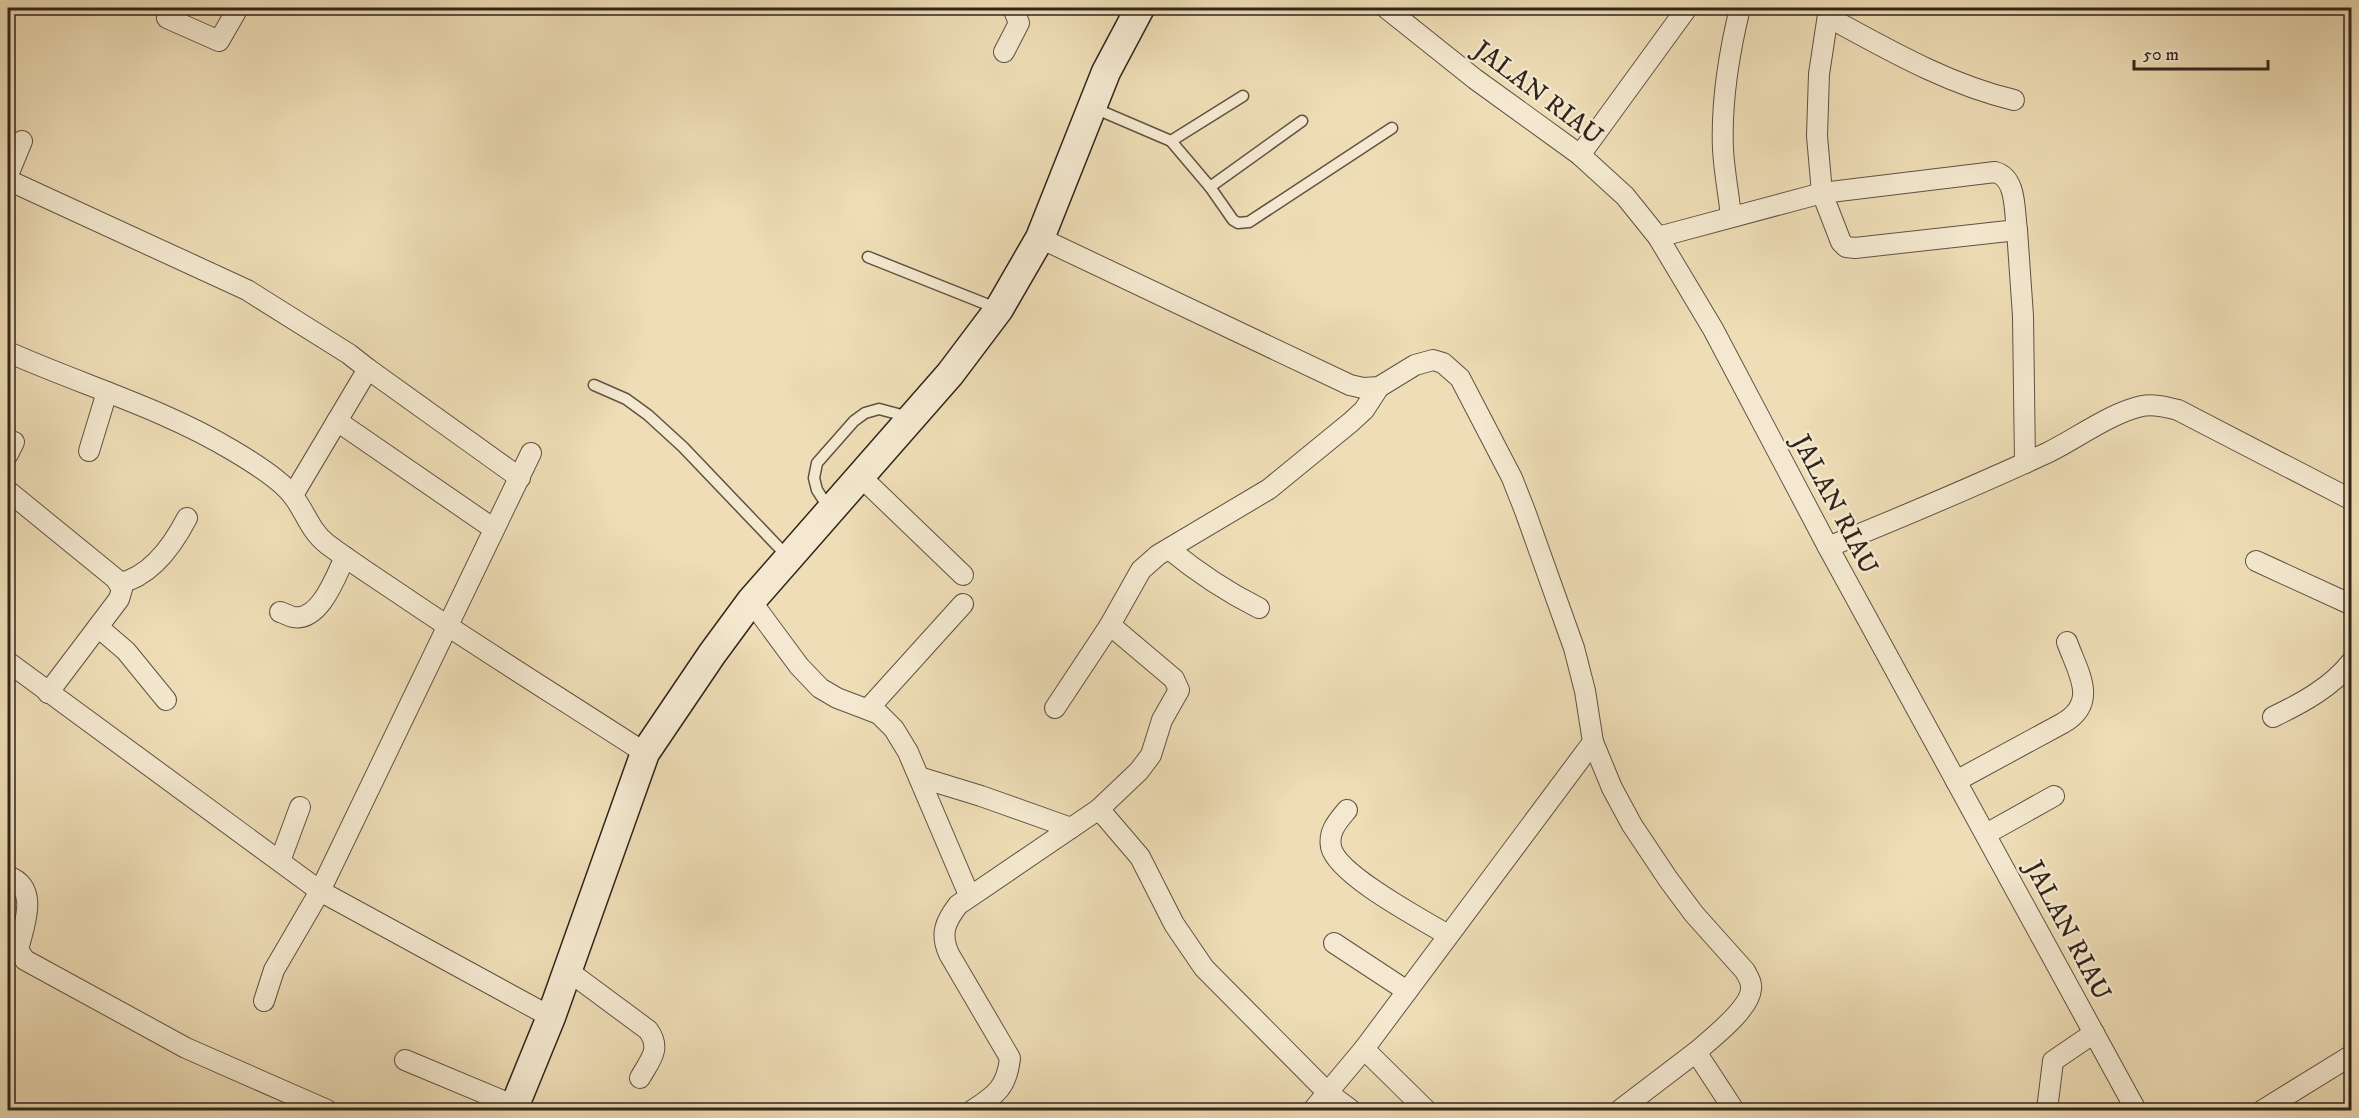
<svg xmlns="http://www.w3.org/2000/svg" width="2359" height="1118" font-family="'IM FELL DW Pica',serif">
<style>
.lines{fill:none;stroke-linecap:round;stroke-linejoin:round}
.service-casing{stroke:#605242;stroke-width:13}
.minor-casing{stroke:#605242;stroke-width:22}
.secondary-casing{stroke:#31241b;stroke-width:31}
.service{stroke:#f4e9d0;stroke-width:10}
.minor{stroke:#f4e9d0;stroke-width:20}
.secondary{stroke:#f4e9d0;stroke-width:28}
.labels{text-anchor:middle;stroke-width:5;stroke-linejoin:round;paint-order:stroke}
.street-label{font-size:26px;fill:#31241b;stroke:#f4e9d0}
</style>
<rect width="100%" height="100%" fill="#eeddb6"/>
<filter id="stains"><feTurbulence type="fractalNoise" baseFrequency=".00333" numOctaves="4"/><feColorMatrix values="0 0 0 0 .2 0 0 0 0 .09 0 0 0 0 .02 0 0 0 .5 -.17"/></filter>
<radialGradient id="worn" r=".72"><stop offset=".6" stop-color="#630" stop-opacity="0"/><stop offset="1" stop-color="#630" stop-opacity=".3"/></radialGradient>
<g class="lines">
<defs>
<g id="service">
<polyline points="1094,108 1171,141 1243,96"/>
<polyline points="1171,141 1210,187 1233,220 1238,223 1249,222 1392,128"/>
<polyline points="1210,187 1302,121"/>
<polyline points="868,257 996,308"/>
<polyline points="594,385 626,399 648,415 683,447 788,557"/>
<polyline points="830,510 817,490 814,478 817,463 854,421 865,413 879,409 909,417"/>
</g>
<g id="minor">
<polyline points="1386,8 1475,79 1580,155 1625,196 1658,237 1713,329 1828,547 2136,1110"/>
<polyline points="1829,8 1819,74 1817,136 1822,193 1841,242 1846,247 1855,248 2017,230 2023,316 2025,463"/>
<path d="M1828,17C1887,49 1947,84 2014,100"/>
<polyline points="167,18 219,41 238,8"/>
<polyline points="1004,52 1019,23 1013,8"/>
<polyline points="1580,155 1687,8"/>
<polyline points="8,175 22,141"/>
<polyline points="8,180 247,290 349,354 368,369 293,495"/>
<path d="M1731,217C1729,195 1724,171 1723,149C1721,101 1729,53 1740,8"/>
<path d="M1658,237L1822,193L1995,172C2017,178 2014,210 2017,230"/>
<path d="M1040,238L1350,385L1363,388L1379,387L1415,365L1433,360L1443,363L1460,378L1512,478L1525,511L1574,648L1585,691L1593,742L1612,788L1632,825L1668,879L1694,914L1745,971C1748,977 1752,982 1751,989C1750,1009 1711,1039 1696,1052L1734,1110"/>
<path d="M8,352C82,385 162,408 232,450C249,460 281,480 293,496C305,511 310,531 327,544C355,565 384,583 413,603C489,654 568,703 645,753"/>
<polyline points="368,369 520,478"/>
<polyline points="337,421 494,529"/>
<polyline points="89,451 107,392"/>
<polyline points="8,454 14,442"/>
<polyline points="861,477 963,575"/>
<polyline points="8,491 116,579 122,589 119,599 48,693"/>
<path d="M1828,547C1902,517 1975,486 2047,453C2076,439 2110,413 2142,406C2154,404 2166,407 2178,410L2352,500"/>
<path d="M1169,549C1197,572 1227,592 1259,608"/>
<polyline points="2256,561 2352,605"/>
<path d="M120,583C151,576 173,545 187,518"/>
<polyline points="751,601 799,666 820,688 837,698 879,714 894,729 908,752 969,895"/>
<path d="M280,612C284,613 289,616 293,617C320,622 336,576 345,557"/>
<polyline points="98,627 126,651 166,700"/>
<polyline points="8,662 320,891 551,1017"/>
<polyline points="869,708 963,604"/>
<polyline points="1055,708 1110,625"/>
<path d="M2273,717C2302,703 2332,687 2352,661"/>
<polyline points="919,777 981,796 1071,828"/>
<path d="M1956,781L2063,723C2099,702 2078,673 2067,642"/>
<polyline points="1099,809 1140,857 1174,924 1204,968 1327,1092 1351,1110"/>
<path d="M1347,810C1338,821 1328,831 1331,847C1337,875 1423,920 1448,935"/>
<polyline points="1986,834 2054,796"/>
<polyline points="280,861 300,807"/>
<path d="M8,876C40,888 24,925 18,950L25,960L186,1048L327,1110"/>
<polyline points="1334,943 1407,991"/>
<path d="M567,970L648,1030C662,1049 650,1060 640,1078"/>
<polyline points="264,1001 274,970 320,891 531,453"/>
<polyline points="1364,1049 1426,1110"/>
<polyline points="405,1060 515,1106"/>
<path d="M973,1110C996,1095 1007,1087 1010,1058L949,954C940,934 945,922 958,905L1099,809L1139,771L1151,755L1162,720L1179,690L1174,679L1110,625L1141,570L1158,555L1269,489L1351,422L1364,410L1379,387"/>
<polyline points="1313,1110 1364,1049 1593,742"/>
<polyline points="1620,1110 1696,1052"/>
<polyline points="2047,1110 2053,1061 2094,1033"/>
<polyline points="2263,1110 2352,1055"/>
</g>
<polyline id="secondary" points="513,1110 551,1017 645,753 712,654 751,601 950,374 999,309 1040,238 1106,72 1140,8"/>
</defs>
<use href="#service" class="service-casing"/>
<use href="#minor" class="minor-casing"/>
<use href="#secondary" class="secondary-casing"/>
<use href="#service" class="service"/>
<use href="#minor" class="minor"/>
<use href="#secondary" class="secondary"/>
</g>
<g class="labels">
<g class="street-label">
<text transform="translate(1539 92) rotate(37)" y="9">JALAN RIAU</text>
<text transform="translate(1836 504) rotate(62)" y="9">JALAN RIAU</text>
<text transform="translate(2069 930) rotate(62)" y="9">JALAN RIAU</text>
</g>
</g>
<rect width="2359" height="1118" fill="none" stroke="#eeddb6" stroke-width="30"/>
<rect x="9" y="9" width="2341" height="1100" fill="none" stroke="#31241b" stroke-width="3"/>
<rect x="15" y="15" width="2329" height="1088" fill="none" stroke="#31241b" stroke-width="1.5"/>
<path d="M2134 60v9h134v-9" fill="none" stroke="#31241b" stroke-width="3"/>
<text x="2143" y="60" font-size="18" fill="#31241b" stroke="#f4e9d0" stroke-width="4.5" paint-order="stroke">50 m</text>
<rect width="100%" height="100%" filter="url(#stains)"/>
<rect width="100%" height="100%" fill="url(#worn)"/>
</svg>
